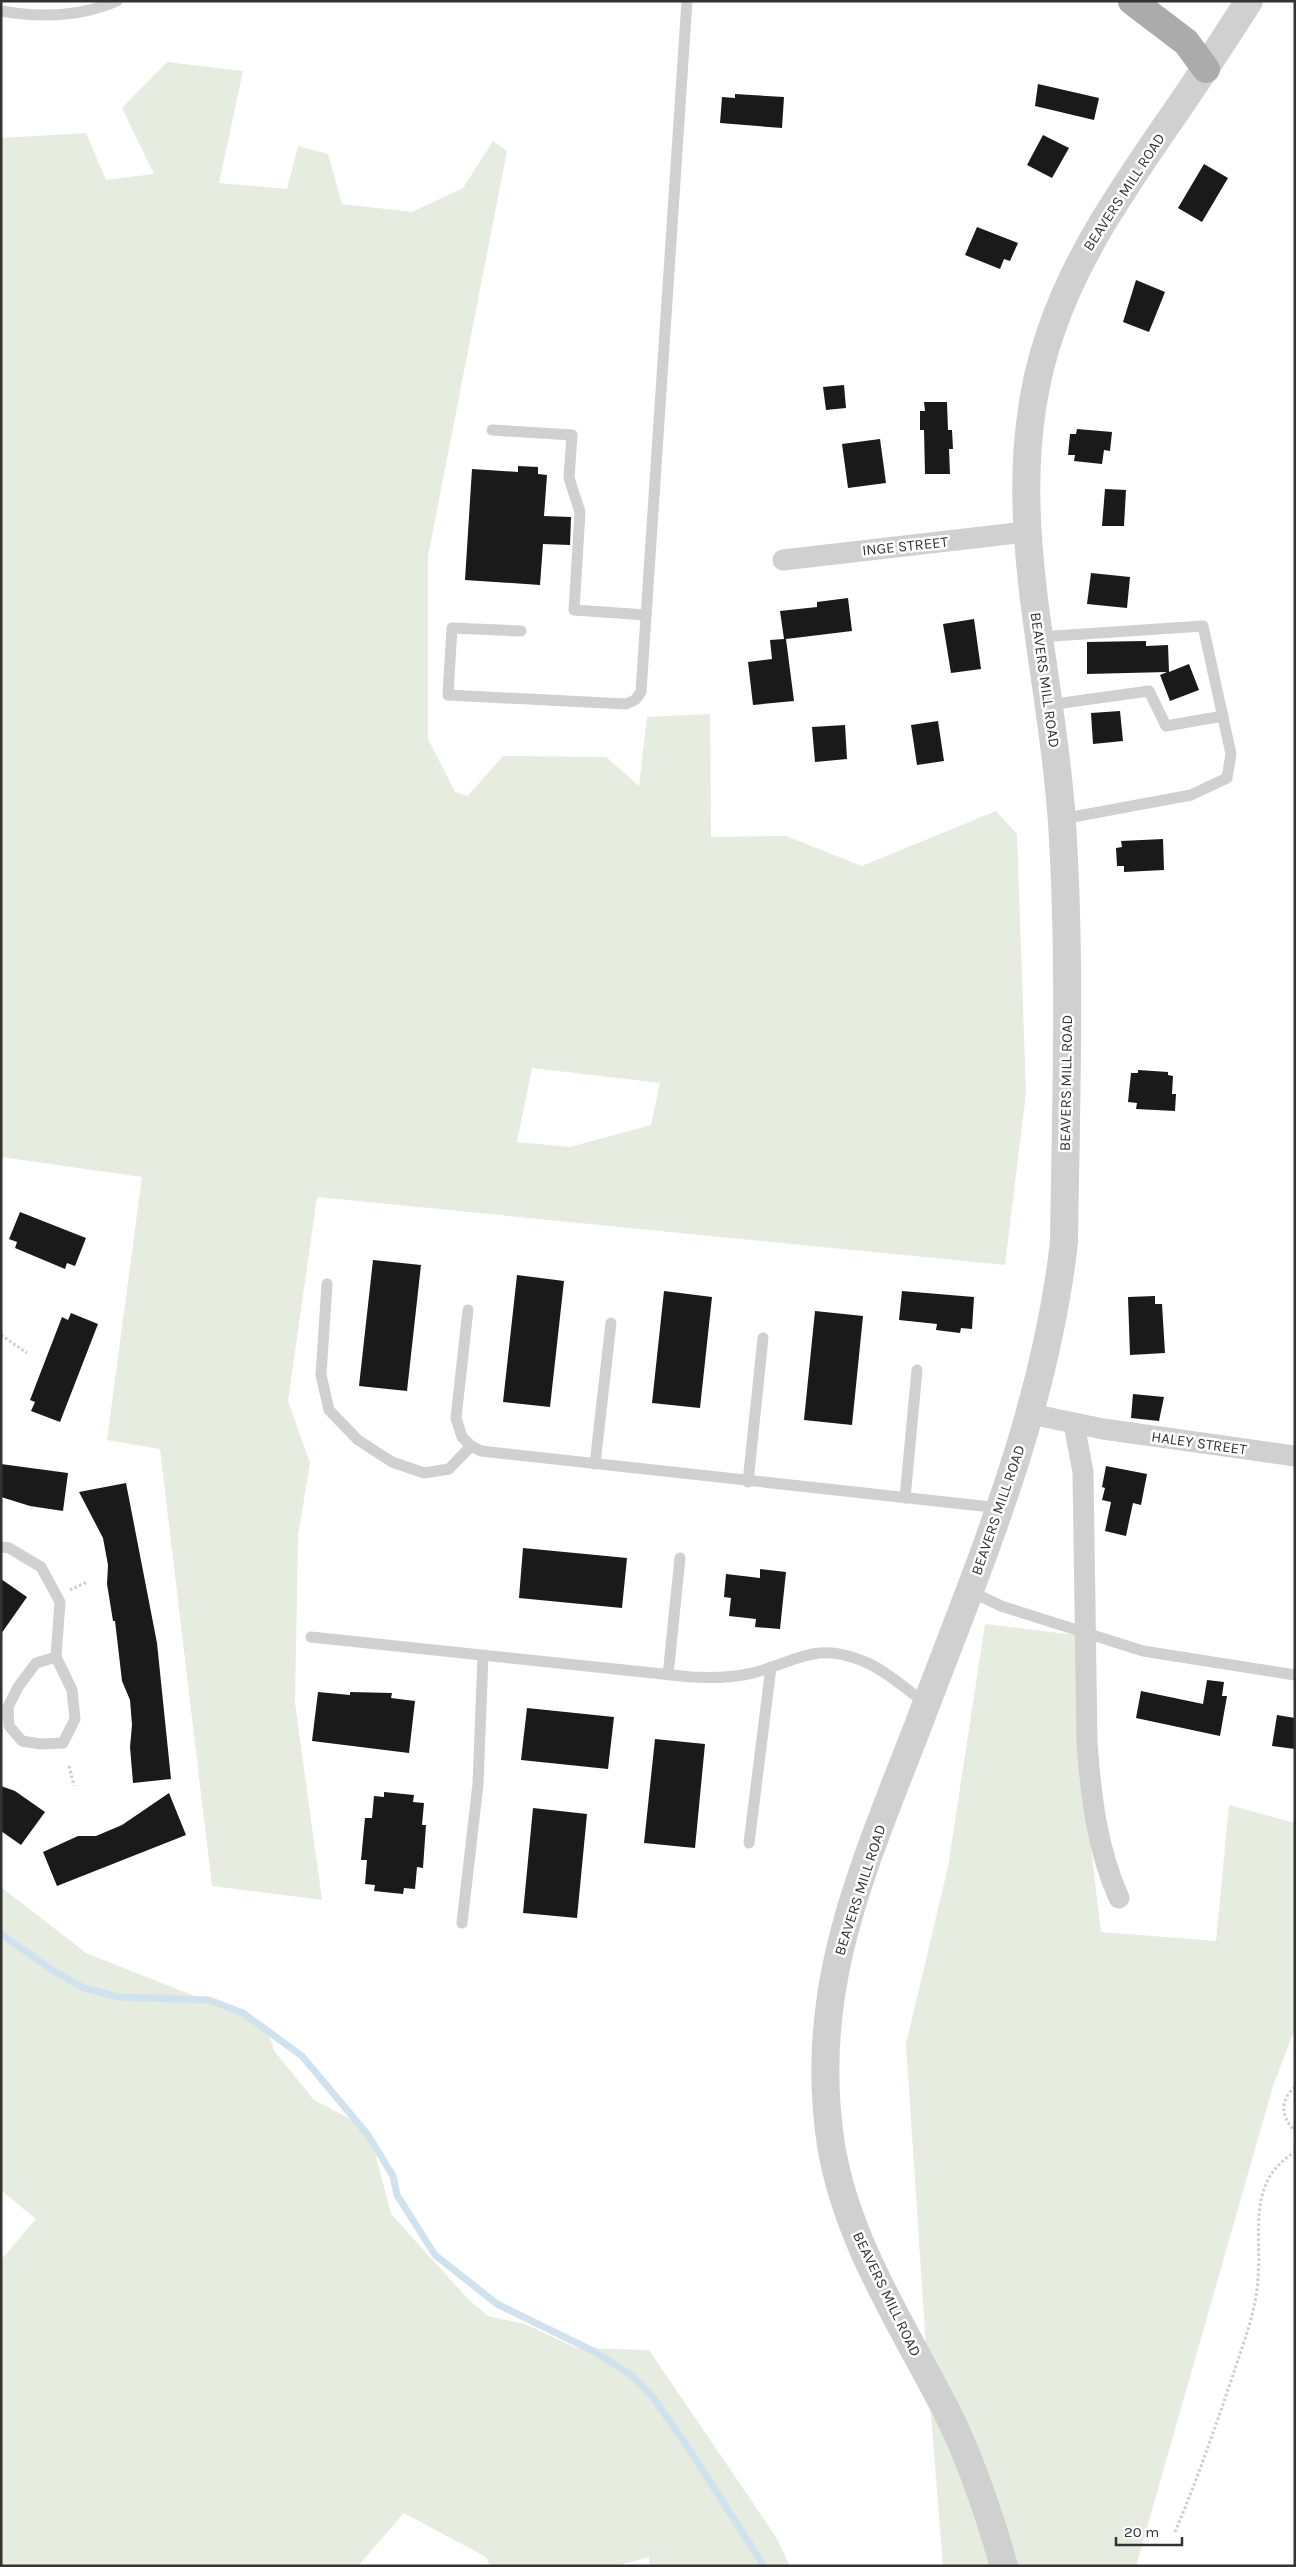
<svg xmlns="http://www.w3.org/2000/svg" width="1296" height="2567" font-family="Karla,sans-serif">
<style>
.green{fill:#e6ecdf;fill-rule:evenodd}
.lines{fill:none;stroke-linecap:round;stroke-linejoin:round}
.stream{stroke:#cfe2ee;stroke-width:7}
.building{fill:#1a1a1a}
.path{stroke:#cdcdcd;stroke-width:3;stroke-dasharray:2.5 2.5;stroke-linecap:butt}
.service{stroke:#d0d0d0;stroke-width:11}
.minor{stroke:#d0d0d0;stroke-width:21}
.tertiary{stroke:#d0d0d0;stroke-width:28}
.primary{stroke:#ababab;stroke-width:28}
.labels{text-anchor:middle;stroke-width:5;stroke-linejoin:round;paint-order:stroke}
.street-label{font-size:15px;fill:#333;stroke:#fff}
</style>
<rect width="100%" height="100%" fill="#fff"/>
<g class="green">
<path d="M167,62L243,71L219,183L287,189L298,146L328,154L342,204L412,212L463,188L493,141L507,151L428,556V739L455,792L468,796L503,756L606,757L639,786L647,717L710,714L711,837L786,836L862,866L996,811L1017,834L1026,1093L1005,1265L317,1197L288,1401L310,1463L298,1536L295,1703L322,1900L212,1886L160,1449L107,1440L142,1177L1,1157V138L86,133L106,180L154,174L122,108ZM532,1068L660,1083L651,1125L570,1147L517,1142Z"/>
<polygon points="985,1624 1077,1635 1078,1736 1101,1932 1216,1941 1229,1805 1295,1823 1295,2029 1273,2086 1136,2566 943,2566 928,2377 906,2044 948,1867"/>
<polygon points="1,1887 86,1953 265,2024 275,2052 314,2100 356,2122 371,2138 391,2214 469,2300 488,2316 525,2324 576,2348 649,2350 776,2537 790,2566 649,2566 649,2557 615,2566 490,2566 486,2557 404,2513 358,2566 1,2566 1,2260 36,2219 1,2190"/>
</g>
<g class="lines">
<polyline class="stream" points="1,1934 52,1970 84,1988 118,1997 209,2000 243,2013 302,2056 368,2135 393,2176 397,2195 435,2255 497,2304 595,2352 631,2375 652,2396 687,2446 764,2566"/>
</g>
<g class="building">
<polygon points="1038,84 1099,98 1094,120 1035,106"/>
<polygon points="735,94 784,97 782,128 720,123 722,97 735,98"/>
<polygon points="1043,135 1069,148 1052,178 1027,165"/>
<polygon points="1204,164 1228,178 1202,222 1178,208"/>
<polygon points="977,227 1018,243 1010,261 1004,259 1000,269 965,255"/>
<polygon points="1136,280 1165,292 1149,332 1123,322"/>
<polygon points="844,385 846,408 826,410 823,387"/>
<polygon points="924,402 947,402 948,430 952,430 953,449 949,449 950,474 925,474 924,430 920,430 920,411 925,411"/>
<polygon points="1077,429 1112,432 1110,451 1104,450 1102,464 1074,461 1075,455 1068,455 1070,434 1076,434"/>
<polygon points="880,439 886,483 848,488 842,444"/>
<polygon points="518,466 538,467 538,474 547,475 544,516 571,517 570,545 543,544 540,585 465,580 472,469 518,472"/>
<polygon points="1105,489 1126,490 1124,526 1102,526"/>
<polygon points="1091,573 1130,577 1127,608 1087,604"/>
<polygon points="848,598 852,631 786,639 794,701 753,705 748,662 772,659 770,640 784,639 780,611 817,607 817,602"/>
<polygon points="974,619 981,669 951,673 943,624"/>
<polygon points="1146,641 1146,646 1168,645 1169,672 1189,664 1199,690 1170,701 1160,675 1167,672 1087,674 1087,642"/>
<polygon points="1120,711 1123,741 1093,744 1091,713"/>
<polygon points="938,721 944,761 917,765 911,725"/>
<polygon points="845,725 847,759 815,762 812,727"/>
<polygon points="1163,839 1164,870 1124,872 1124,866 1117,866 1116,848 1122,847 1121,841"/>
<polygon points="1138,1070 1168,1072 1168,1075 1173,1076 1172,1094 1176,1094 1175,1111 1136,1109 1137,1103 1128,1102 1131,1073 1138,1073"/>
<polygon points="20,1212 86,1238 75,1266 67,1263 65,1269 15,1248 17,1242 9,1239"/>
<polygon points="373,1260 421,1265 407,1391 359,1386"/>
<polygon points="517,1275 564,1281 550,1407 503,1402"/>
<polygon points="664,1291 712,1297 700,1408 652,1403"/>
<polygon points="902,1291 974,1297 972,1329 961,1328 960,1333 936,1330 937,1324 899,1320"/>
<polygon points="1155,1296 1155,1304 1162,1304 1165,1353 1130,1355 1128,1297"/>
<polygon points="815,1311 863,1316 852,1425 804,1420"/>
<polygon points="71,1313 98,1324 60,1422 31,1411 35,1402 30,1400 62,1317 68,1320"/>
<polygon points="1133,1394 1164,1397 1159,1421 1131,1418"/>
<polygon points="1,1464 68,1473 63,1511 30,1506 1,1497"/>
<polygon points="1106,1466 1147,1474 1141,1505 1133,1503 1126,1536 1105,1531 1111,1502 1102,1500 1105,1488 1102,1487"/>
<polygon points="126,1483 157,1643 171,1779 133,1783 130,1747 132,1725 130,1700 122,1681 115,1621 113,1621 107,1584 108,1565 103,1538 79,1492"/>
<polygon points="523,1548 627,1558 622,1608 519,1598"/>
<polygon points="760,1569 786,1572 780,1629 755,1627 756,1619 729,1616 731,1598 724,1597 726,1574 760,1578"/>
<polygon points="1,1579 27,1597 1,1634"/>
<polygon points="1207,1680 1224,1682 1222,1696 1227,1696 1220,1736 1136,1718 1141,1691 1203,1704"/>
<polygon points="318,1692 350,1695 350,1692 392,1693 391,1698 415,1701 409,1753 312,1741"/>
<polygon points="527,1708 614,1717 608,1769 521,1760"/>
<polygon points="1277,1715 1295,1718 1295,1749 1272,1746"/>
<polygon points="655,1739 705,1744 695,1848 644,1843"/>
<polygon points="1,1786 15,1791 45,1812 21,1845 1,1831"/>
<polygon points="384,1792 414,1795 413,1802 424,1803 422,1825 426,1825 423,1868 417,1867 415,1889 404,1888 403,1894 374,1891 375,1885 365,1884 367,1860 361,1860 365,1818 372,1818 374,1796 384,1797"/>
<polygon points="169,1793 186,1835 57,1886 43,1852 78,1836 96,1836 122,1825"/>
<polygon points="533,1808 587,1814 577,1918 523,1913"/>
</g>
<g class="lines">
<g class="path">
<polyline points="1,1335 27,1353"/>
<polyline points="70,1590 87,1582"/>
<polyline points="69,1766 74,1786"/>
<path d="M1295,2087C1279,2101 1281,2117 1295,2131"/>
<path d="M1175,2532C1197,2480 1215,2428 1233,2375C1243,2344 1256,2312 1258,2279C1262,2231 1246,2182 1295,2152"/>
</g>
<g class="service">
<path d="M1,11C41,18 80,17 117,1"/>
<polyline points="492,430 572,435 569,478 580,512 574,610 646,615"/>
<polyline points="521,631 452,628 448,695 626,704 635,700 641,692 687,1"/>
<polyline points="1039,637 1203,626 1231,754 1227,778 1191,795 1062,819"/>
<polyline points="1048,705 1149,691 1166,726 1223,716"/>
<polyline points="327,1284 321,1375 329,1410 358,1440 392,1462 424,1473 449,1469 471,1446"/>
<polyline points="468,1310 456,1418 462,1437 471,1446 481,1451 1000,1508"/>
<polyline points="595,1464 611,1323"/>
<polyline points="748,1482 763,1338"/>
<polyline points="905,1498 917,1370"/>
<polyline points="1,1547 9,1548 41,1567 60,1602 56,1657 72,1690 75,1719 63,1743 41,1744 22,1741 9,1726 8,1707 18,1687 36,1663 56,1657"/>
<polyline points="970,1591 1001,1606 1143,1651 1295,1675"/>
<path d="M311,1637L691,1677C710,1678 729,1678 748,1674C794,1664 813,1640 863,1661C884,1669 908,1691 927,1704"/>
<polyline points="668,1675 680,1558"/>
<polyline points="749,1843 771,1667"/>
<polyline points="462,1923 478,1784 483,1656"/>
</g>
<g class="minor">
<polyline points="783,560 1026,532"/>
<polyline points="1031,1414 1103,1429 1295,1456"/>
<path d="M1074,1424L1083,1472L1087,1743C1091,1797 1097,1849 1119,1898"/>
</g>
<path class="tertiary" d="M1004,2566C989,2514 972,2462 948,2414C904,2327 847,2243 831,2145C806,1985 866,1862 921,1718C981,1560 1045,1411 1064,1242C1066,1102 1071,962 1062,823C1052,659 994,493 1051,331C1077,255 1121,192 1166,126C1195,85 1222,43 1249,1"/>
<polyline class="primary" points="1132,1 1186,42 1206,69"/>
</g>
<g class="labels">
<g class="street-label">
<text transform="translate(1124 192) rotate(-57)" y="5">BEAVERS MILL ROAD</text>
<text transform="translate(905 546) rotate(-6)" y="5">INGE STREET</text>
<text transform="translate(1045 680) rotate(82)" y="5">BEAVERS MILL ROAD</text>
<text transform="translate(1066 1083) rotate(-89)" y="5">BEAVERS MILL ROAD</text>
<text transform="translate(1199 1443) rotate(8)" y="5">HALEY STREET</text>
<text transform="translate(998 1510) rotate(-71)" y="5">BEAVERS MILL ROAD</text>
<text transform="translate(860 1890) rotate(-72)" y="5">BEAVERS MILL ROAD</text>
<text transform="translate(887 2294) rotate(64)" y="5">BEAVERS MILL ROAD</text>
</g>
</g>
<rect width="1296" height="2567" fill="none" stroke="#333333" stroke-width="5"/>
<path d="M1116 2537v8h66v-8" fill="none" stroke="#333333" stroke-width="2.5"/>
<text x="1124" y="2537" font-size="15" fill="#333333" stroke="#ffffff" stroke-width="4" paint-order="stroke">20 m</text>
</svg>
